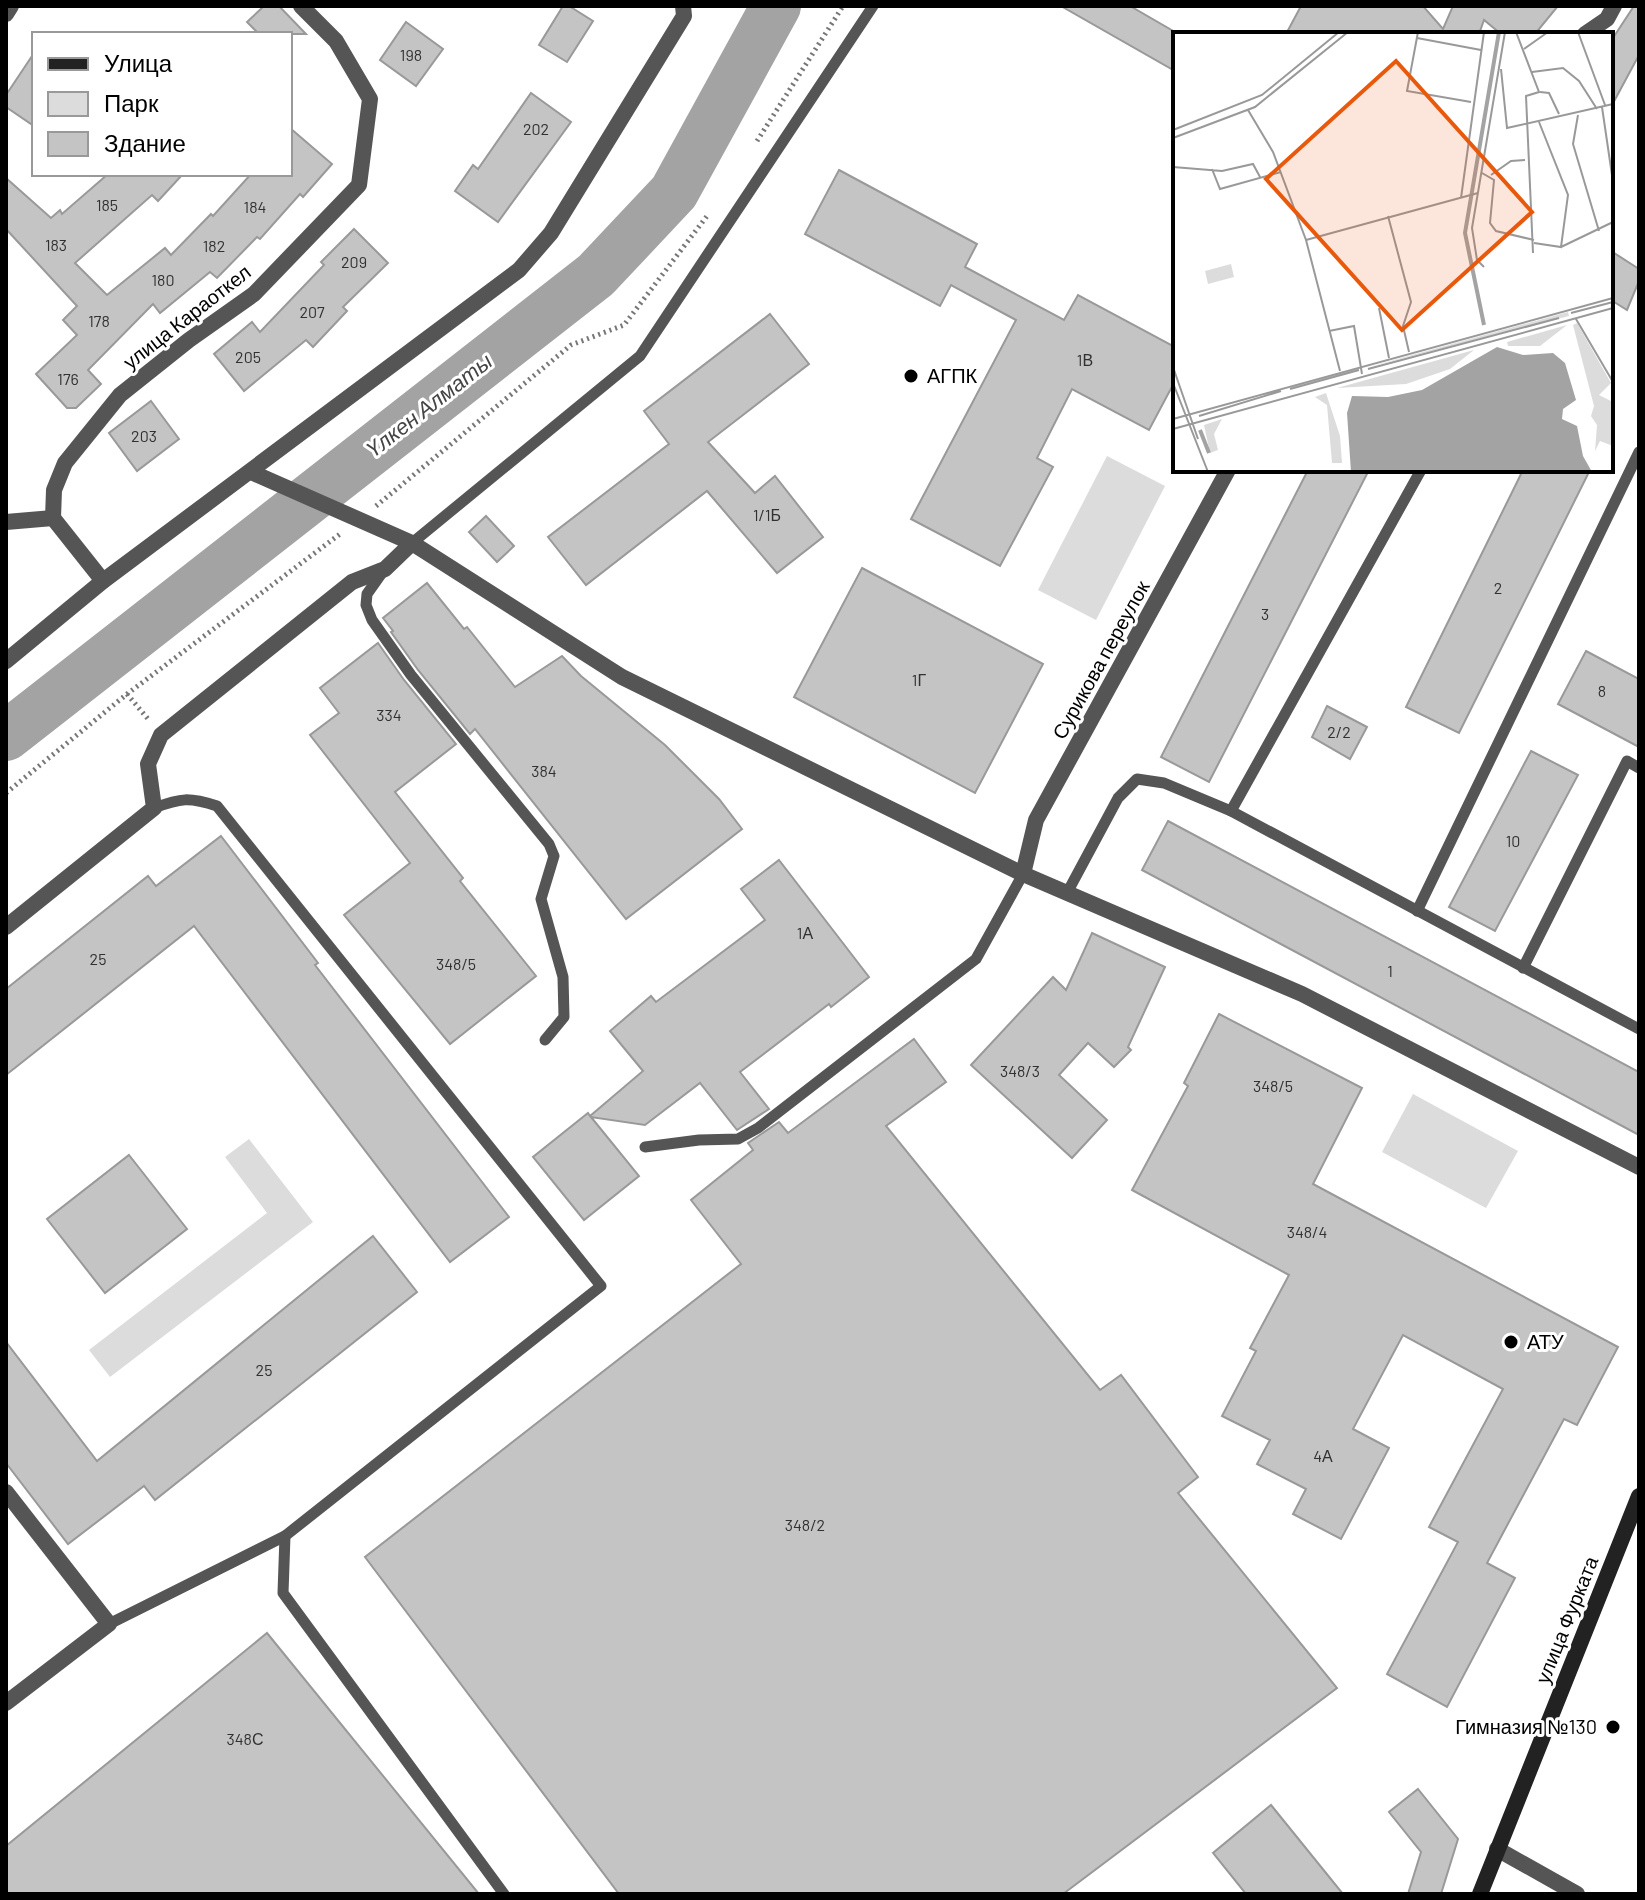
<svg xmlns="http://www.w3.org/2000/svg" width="1645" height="1900" font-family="Barlow,sans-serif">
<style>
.green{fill:#dcdcdc}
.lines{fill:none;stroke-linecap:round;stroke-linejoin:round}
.river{stroke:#a3a3a3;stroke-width:50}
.building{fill:#c4c4c4;stroke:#999;stroke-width:2}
.path{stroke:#777;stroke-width:5;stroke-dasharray:2 4;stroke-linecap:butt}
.lane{stroke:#555;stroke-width:11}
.street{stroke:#555;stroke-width:16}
.secondary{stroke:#222;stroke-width:16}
.poi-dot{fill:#000;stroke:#fff;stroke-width:3}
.labels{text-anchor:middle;stroke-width:6;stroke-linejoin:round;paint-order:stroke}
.number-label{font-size:16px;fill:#313131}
.street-label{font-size:20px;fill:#000;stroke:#fff}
.poi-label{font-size:20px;fill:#000;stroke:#fff;text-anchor:start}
.water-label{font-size:22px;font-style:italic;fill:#444;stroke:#fff}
.inset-river{fill:none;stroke:#a3a3a3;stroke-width:4}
.inset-road{fill:none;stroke:#999;stroke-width:2}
.view{fill:#e8590c;fill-opacity:0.15;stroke:#e8590c;stroke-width:4}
.inset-edge{fill:none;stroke:#000;stroke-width:4}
</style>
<rect width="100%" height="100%" fill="#fff"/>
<g class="green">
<polygon points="1107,456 1165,486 1096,620 1038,590"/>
<polygon points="1413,1094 1518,1151 1486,1208 1382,1152"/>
<polygon points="249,1139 313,1222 110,1377 89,1350 267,1213 225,1157"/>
</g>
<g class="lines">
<polyline class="river" points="6,736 596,275 674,192 776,6"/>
</g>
<g class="building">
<polygon points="264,6 279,6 306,34 259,34 247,22"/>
<polygon points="563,6 569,6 593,21 567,62 539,45"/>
<polygon points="1061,6 1130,6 1175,32 1175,71"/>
<polygon points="1301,6 1423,6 1443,29 1453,6 1558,6 1535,34 1501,34 1484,20 1479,34 1286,34"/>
<polygon points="1634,6 1639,6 1639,55 1611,107 1611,41"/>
<polygon points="406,22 443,49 416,86 380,60"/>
<polygon points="34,53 34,126 6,107 6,95"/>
<polygon points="531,93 571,122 498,222 455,191 473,165 478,169"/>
<polygon points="290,128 332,164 303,197 300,194 260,239 257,237 217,278 210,272 160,313 153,304 88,370 101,384 76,408 67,408 36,374 77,335 63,320 77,306 6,229 6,178 51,218 60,210 62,214 108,174 183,174 158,201 152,195 75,263 107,295 165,248 171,255 211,214 213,216 251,174 290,174"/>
<polygon points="839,170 977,244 965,267 1064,320 1078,295 1175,347 1175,381 1149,430 1072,389 1037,458 1053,467 1000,566 911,519 1016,320 951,285 940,306 805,234"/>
<polygon points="354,229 388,263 343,307 347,311 313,347 306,340 244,391 214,354 252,322 260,332 324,265 321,262"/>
<polygon points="1611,251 1639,269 1639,281 1627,310 1611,300"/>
<polygon points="770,314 809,364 708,442 755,493 775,476 823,537 777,573 707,491 586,585 548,537 669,444 644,411"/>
<polygon points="151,401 179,439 137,471 109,433"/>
<polygon points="1308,470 1369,470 1209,782 1161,757"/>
<polygon points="1523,470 1590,470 1459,733 1406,707"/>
<polygon points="486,516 514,546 497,562 469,532"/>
<polygon points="862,568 1043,664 975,793 794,697"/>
<polygon points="427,583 464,629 467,627 515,687 562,656 581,676 665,745 719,799 742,829 626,919 475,729 470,734 418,670 391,632 393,631 383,618"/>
<polygon points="378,643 404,680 456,744 395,792 463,878 460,881 536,976 450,1044 344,915 410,863 310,735 339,713 320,688"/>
<polygon points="1586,651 1639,679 1639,747 1558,704"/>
<polygon points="1327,706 1367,727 1350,759 1312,737"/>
<polygon points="1531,751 1578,775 1495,931 1449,907"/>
<polygon points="1168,821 1639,1072 1639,1135 1142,870"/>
<polygon points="221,836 318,963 315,965 509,1217 450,1262 194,926 6,1075 6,989 148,876 156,886"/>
<polygon points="779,860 869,977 831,1007 829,1004 740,1072 769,1109 737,1130 700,1083 645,1125 591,1117 639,1176 584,1220 533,1157 588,1113 590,1116 643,1071 610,1031 651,996 656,1002 765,920 741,889"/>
<polygon points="1092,933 1165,967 1128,1047 1131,1050 1114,1067 1088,1043 1059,1075 1107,1120 1072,1158 971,1065 1053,977 1066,990"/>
<polygon points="1219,1014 1362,1088 1313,1184 1618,1347 1577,1425 1564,1419 1487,1563 1515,1578 1447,1707 1387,1674 1458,1542 1429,1527 1503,1389 1403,1335 1353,1429 1389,1448 1341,1539 1293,1514 1306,1489 1257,1464 1270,1440 1222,1416 1256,1351 1250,1348 1289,1275 1132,1190 1188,1086 1184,1083"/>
<polygon points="914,1039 946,1082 886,1126 1100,1390 1121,1375 1198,1477 1178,1493 1337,1688 1063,1894 619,1894 365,1557 741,1264 691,1200 753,1150 748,1143 779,1122 788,1133"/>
<polygon points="129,1155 187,1229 105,1293 47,1219"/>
<polygon points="373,1236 417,1292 155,1500 144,1486 68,1544 6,1463 6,1342 97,1461"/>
<polygon points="267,1633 479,1894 6,1894 6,1846"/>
<polygon points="1418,1789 1458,1839 1441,1894 1408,1894 1421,1852 1389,1812"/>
<polygon points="1271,1805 1343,1894 1246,1894 1213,1853"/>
</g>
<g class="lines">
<g class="path">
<polyline points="757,141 843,6"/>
<polyline points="376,506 571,345 624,325 707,216"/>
<polyline points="127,694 148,719"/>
<polyline points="6,793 127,694 340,534"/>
</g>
<g class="lane">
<polyline points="412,543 640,356 873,6"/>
<polyline points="384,570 367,594 366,605 372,620 411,675 549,844 554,856 541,899 563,977 564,1017 545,1040"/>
<polyline points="1231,811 1421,470"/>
<polyline points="1067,893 1118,798 1137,779 1164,783 1231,811 1639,1029"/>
<polyline points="1417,911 1639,452"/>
<polyline points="1523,968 1627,761 1639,768"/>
<polyline points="645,1147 699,1140 738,1139 758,1128 976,959 1023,874"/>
<polyline points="285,1536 283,1593 504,1894"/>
<path d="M109,1624L285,1536L601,1286L217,806C189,797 181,798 154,808"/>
</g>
<g class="street">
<polyline points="6,14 11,6"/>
<polyline points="1585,34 1607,19 1614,6"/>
<polyline points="251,472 412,543 622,677 1023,874 1302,994 1639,1167"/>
<polyline points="6,522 53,518"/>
<polyline points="103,581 53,518 54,490 65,463 120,395 189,340 254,294 359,185 370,99 336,41 301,6"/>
<polyline points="6,661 103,581 519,270 551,233 684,16 683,6"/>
<polyline points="1023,874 1036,820 1228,470"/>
<polyline points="6,927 154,808 148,764 161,735 352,582 385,569 412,543"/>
<polyline points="6,1492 109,1624 6,1703"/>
<polyline points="1497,1849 1577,1894"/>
</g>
<polyline class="secondary" points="1480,1894 1639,1496"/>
</g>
<g class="poi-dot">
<circle cx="911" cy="376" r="8"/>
<circle cx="1511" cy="1342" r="8"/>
<circle cx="1613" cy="1727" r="8"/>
</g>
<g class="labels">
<g class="number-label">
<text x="411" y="61">198</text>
<text x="536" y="135">202</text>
<text x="107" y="211">185</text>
<text x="255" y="213">184</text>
<text x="56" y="251">183</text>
<text x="214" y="252">182</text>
<text x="354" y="268">209</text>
<text x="163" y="286">180</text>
<text x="312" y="318">207</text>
<text x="99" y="327">178</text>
<text x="248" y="363">205</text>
<text x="1085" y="366">1В</text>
<text x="68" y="385">176</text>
<text x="144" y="442">203</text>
<text x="767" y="521">1/1Б</text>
<text x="1498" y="594">2</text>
<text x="1265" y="620">3</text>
<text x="919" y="686">1Г</text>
<text x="1602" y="697">8</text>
<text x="389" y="721">334</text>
<text x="1339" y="738">2/2</text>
<text x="544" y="777">384</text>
<text x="1513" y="847">10</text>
<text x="805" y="939">1А</text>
<text x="98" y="965">25</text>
<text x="456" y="970">348/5</text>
<text x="1390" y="977">1</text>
<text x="1020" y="1077">348/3</text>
<text x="1273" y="1092">348/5</text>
<text x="1307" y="1238">348/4</text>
<text x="264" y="1376">25</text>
<text x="1323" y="1462">4А</text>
<text x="805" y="1531">348/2</text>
<text x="245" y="1745">348С</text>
</g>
<g class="street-label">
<text transform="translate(187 317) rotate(-38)" y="7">улица Караоткел</text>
<text transform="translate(1101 660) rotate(-61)" y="7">Сурикова переулок</text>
<text transform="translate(1567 1620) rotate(-68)" y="7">улица Фурката</text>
</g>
<g class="poi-label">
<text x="927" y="383">АГПК</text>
<text x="1527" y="1349">АТУ</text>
<text x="1597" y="1734" text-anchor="end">Гимназия №130</text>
</g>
<g class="water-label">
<text transform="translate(429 405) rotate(-38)" y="8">Үлкен Алматы</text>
</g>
</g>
<g transform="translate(1173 32)">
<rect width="440" height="440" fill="#fff"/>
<path d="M58,232L61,245L35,252L32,239ZM395,280L396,284L192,336ZM404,291L438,351L426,363L440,370V414L427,409L422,419L424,393L418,384L421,374L400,293ZM394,293L367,314H335L334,310ZM301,318L277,337L233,352L164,356ZM153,361L167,404L169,431H159L154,373L142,365ZM49,387L41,402L45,418L37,421L31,393Z" fill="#dcdcdc"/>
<path d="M324,315L350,323L380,321L392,331L403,368L390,377L389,387L404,394L410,424L419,440H178L174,381L179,364L215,365L249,358Z" fill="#a3a3a3"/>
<path class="inset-river" d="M311,293L292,201L326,0M27,398L36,421"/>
<path class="inset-road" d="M245,0L234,59L298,70M343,0L366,60L353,64L360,221M405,0L432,73M244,6L308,18M351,17L375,0M328,37L334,96L440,72M359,40L390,36L406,49L424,77M367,60L376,61L386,82M429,75L440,150M75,78L100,120L133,208L167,339M405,83L400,112L426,199M0,98L89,63L166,0M0,106L82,75L175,0M0,135L49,139L80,132L87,145M39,137L47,157L108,140M309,141L321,148L317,191L323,199L361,208M318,143L338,129L352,128M288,166L311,0M215,184L238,270L230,294L236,320M133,208L305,161M361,211L388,215L395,163L366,90M388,215L440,190M311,235L304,228L299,196L332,0M206,276L216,326M398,281L440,270M403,287L440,350M156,299L181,294L189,342M0,335L25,407M195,337L386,286M0,351L35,440M117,357L186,338M26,384L108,359M0,387L440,266M0,397L440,276"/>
<path class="view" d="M223,29L359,180L229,298L93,147Z"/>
<rect width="440" height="440" class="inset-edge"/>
</g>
<rect width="1645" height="1900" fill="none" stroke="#000000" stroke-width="16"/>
<rect x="32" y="32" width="260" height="144" fill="#ffffff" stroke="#999999" stroke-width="2"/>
<rect x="48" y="58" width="40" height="12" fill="#222222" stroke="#999999" stroke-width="2"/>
<text x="104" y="72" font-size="24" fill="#000000">Улица</text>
<rect x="48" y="92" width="40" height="24" fill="#dcdcdc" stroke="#999999" stroke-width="2"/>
<text x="104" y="112" font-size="24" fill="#000000">Парк</text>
<rect x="48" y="132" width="40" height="24" fill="#c4c4c4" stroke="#999999" stroke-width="2"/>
<text x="104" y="152" font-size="24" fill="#000000">Здание</text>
</svg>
